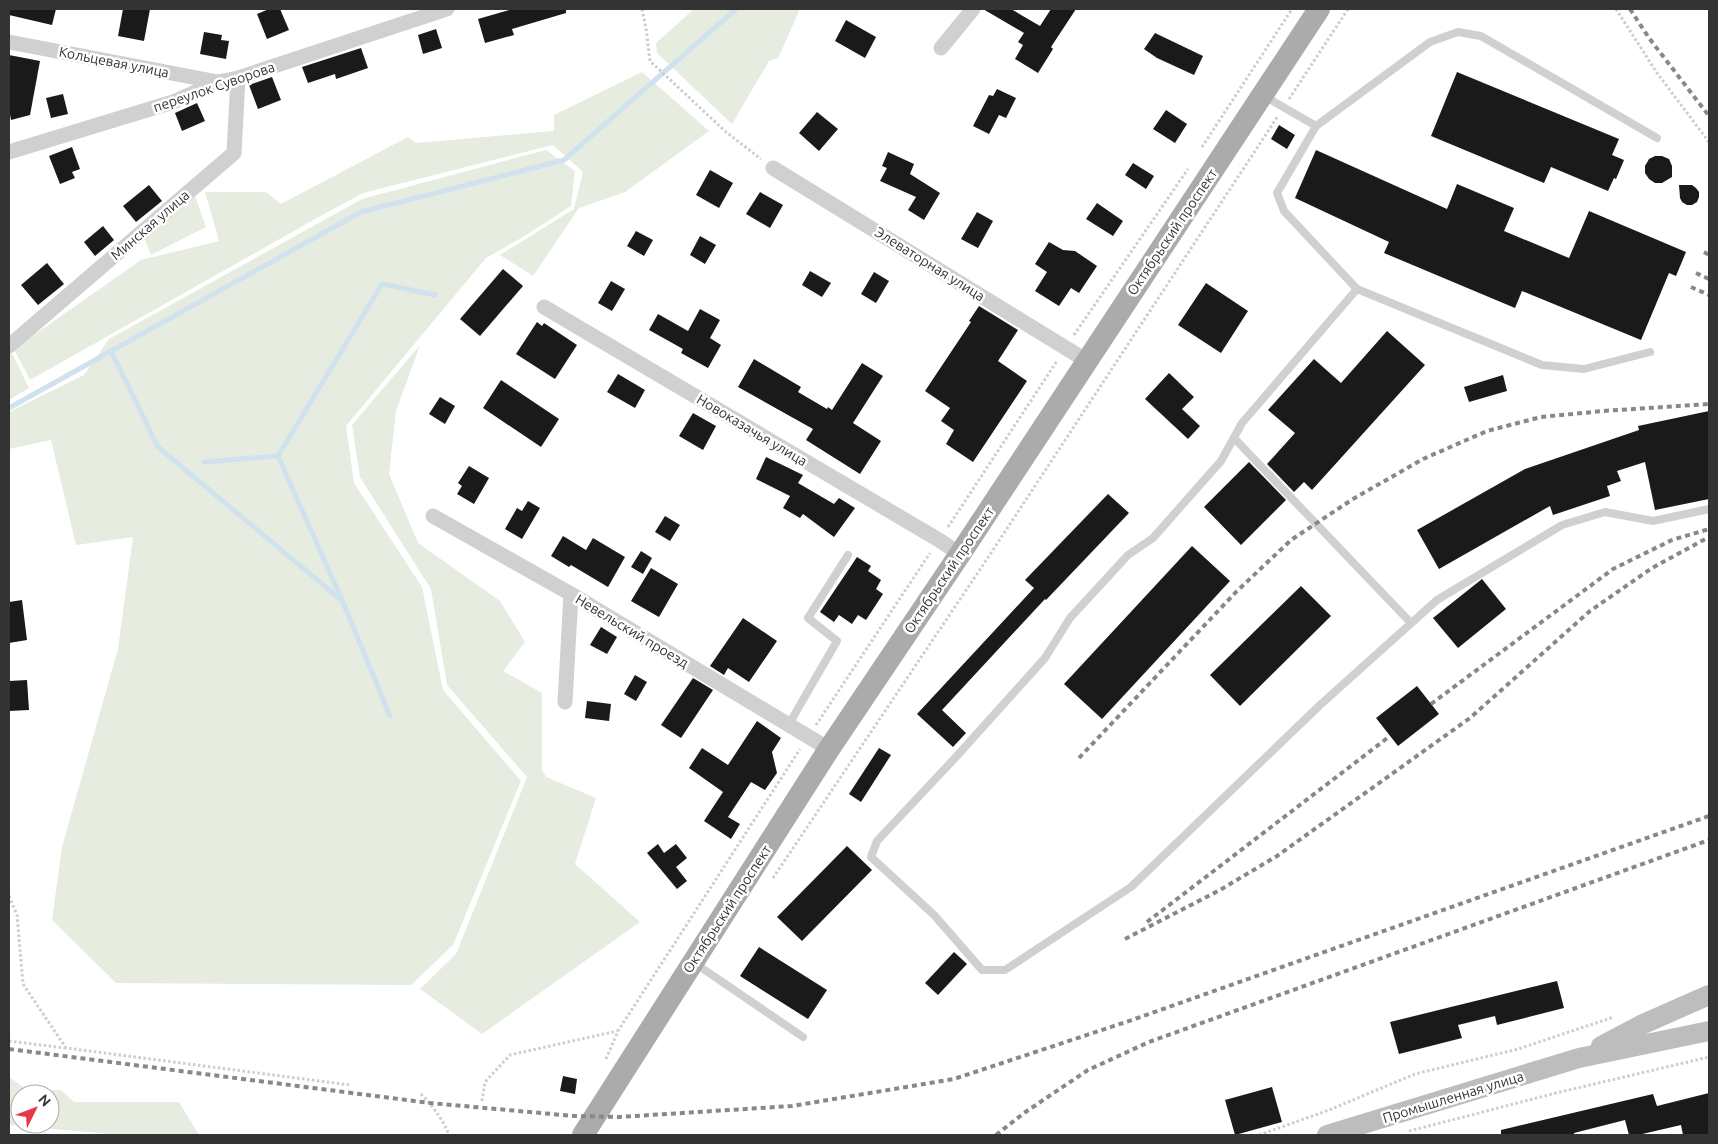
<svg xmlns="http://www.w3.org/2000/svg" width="1718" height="1144" font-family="Ubuntu,sans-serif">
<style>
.green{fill:#e6ecdf;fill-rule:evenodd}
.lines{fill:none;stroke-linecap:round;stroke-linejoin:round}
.stream{stroke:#cfe2ee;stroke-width:5}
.building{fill:#1a1a1a}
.path{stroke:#cdcdcd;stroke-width:3;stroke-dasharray:2.5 2.5;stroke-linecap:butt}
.service{stroke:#d0d0d0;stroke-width:8}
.minor{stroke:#d0d0d0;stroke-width:15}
.secondary{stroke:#bdbdbd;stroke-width:20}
.primary{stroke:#ababab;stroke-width:22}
.rail{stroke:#888;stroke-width:4;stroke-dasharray:5 4;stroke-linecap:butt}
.labels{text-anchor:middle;stroke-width:5;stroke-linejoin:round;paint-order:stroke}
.street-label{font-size:14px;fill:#333;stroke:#fff}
</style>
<rect width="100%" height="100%" fill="#fff"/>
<g class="green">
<polygon points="694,9 800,9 778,58 769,61 732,124 657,53 656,43"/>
<polygon points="642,72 709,131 625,192 579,208 533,276 500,255 574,209 583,172 553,145 363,193 324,214 30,380 14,349 141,260 219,241 205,192 266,192 281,204 408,137 416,143 554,131 554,115"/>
<polygon points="546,150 575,171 571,206 523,237 486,258 346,426 354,483 422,587 443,690 521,781 453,945 411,985 116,983 52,920 62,847 118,649 133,537 76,545 51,440 9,449 9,412 84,375 109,339 362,199"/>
<polygon points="195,196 206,227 151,255 144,237"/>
<polygon points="420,345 396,411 389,474 418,543 500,601 525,642 503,671 542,693 542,770 546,777 596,798 575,864 640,922 482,1034 420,989 456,954 527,777 447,685 431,589 360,477 352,425"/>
<polygon points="11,351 29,388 9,400 9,353"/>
<path d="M9,1077L28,1091L61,1090L74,1102H179L199,1135H122L9,1125ZM20,1094H50V1124H20Z"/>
</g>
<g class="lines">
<g class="stream">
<polyline points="111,351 158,447 340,599"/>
<polyline points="9,408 361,212 564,160 736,9"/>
<polyline points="204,462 278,456"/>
<polyline points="390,716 342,600 278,456 382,284 435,295"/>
</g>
</g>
<g class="building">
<polygon points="9,9 56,9 52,25 9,15"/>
<polygon points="123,9 150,9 144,41 118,36"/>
<polygon points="269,9 280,9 289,30 267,39 257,14"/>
<polygon points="513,9 566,9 566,13 512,29 514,35 485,43 478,19"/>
<polygon points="983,9 1011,9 1040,26 1051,9 1076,9 1051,47 1053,49 1038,73 1015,59 1023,45 1018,42 1024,33"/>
<polygon points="846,20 876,37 865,58 835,41"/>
<polygon points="436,29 442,48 423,54 418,35"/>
<polygon points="204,32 222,35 221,40 229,41 226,59 200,54"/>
<polygon points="1155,33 1203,56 1194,75 1157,58 1144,49"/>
<polygon points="361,48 368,68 336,79 335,74 308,83 302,67"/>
<polygon points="9,55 40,61 30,115 11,120 9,109"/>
<polygon points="1457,72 1619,139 1612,155 1624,160 1616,179 1614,178 1608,191 1551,167 1544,183 1431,136"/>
<polygon points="272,77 281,100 258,109 249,85"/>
<polygon points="997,89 1016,98 1006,118 999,115 989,134 973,126 989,95 993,96"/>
<polygon points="63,94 68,114 51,118 46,98"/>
<polygon points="197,103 205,121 182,131 175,113"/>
<polygon points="1166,110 1187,124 1175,143 1153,129"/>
<polygon points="817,112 838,129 819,151 799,133"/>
<polygon points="1279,125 1295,135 1287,149 1271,139"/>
<polygon points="72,147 80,169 72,172 75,178 60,184 49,156"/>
<polygon points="1316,150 1447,209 1457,184 1514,208 1504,231 1569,258 1589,211 1686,252 1676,276 1669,273 1641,340 1522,291 1515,308 1384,253 1389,242 1295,198"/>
<polygon points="888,152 914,164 910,174 940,193 924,220 908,210 916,197 880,181 887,168 882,166"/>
<polygon points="1655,156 1662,156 1669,159 1672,166 1672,177 1662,183 1655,183 1649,179 1645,173 1645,166 1649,159"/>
<polygon points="1133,163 1154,176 1146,189 1125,175"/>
<polygon points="710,170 733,183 719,208 696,195"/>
<polygon points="149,185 162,201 136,222 123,206"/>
<polygon points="1679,185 1692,185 1696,188 1699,192 1699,197 1697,202 1692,205 1687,205 1682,202 1680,198"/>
<polygon points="760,192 783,205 770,228 746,214"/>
<polygon points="1097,203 1123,221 1113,236 1086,219"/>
<polygon points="977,212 993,221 978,248 961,239"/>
<polygon points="103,226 114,240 95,256 84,242"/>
<polygon points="636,231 653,240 644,256 627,246"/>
<polygon points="700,236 716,245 705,264 690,255"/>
<polygon points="1049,242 1063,250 1075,251 1097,266 1079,293 1071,288 1059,306 1035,291 1047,272 1035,264"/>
<polygon points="47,263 64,284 38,305 21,285"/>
<polygon points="503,269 523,286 480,336 460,319"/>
<polygon points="810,271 831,283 822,297 802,285"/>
<polygon points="874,272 889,281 876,303 861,294"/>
<polygon points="611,281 625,289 612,311 598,303"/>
<polygon points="1206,283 1248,311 1221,353 1178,325"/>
<polygon points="979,306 1018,330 998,361 1027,381 973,462 946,444 954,430 941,421 950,408 925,391 971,322 969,321"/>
<polygon points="700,309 720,320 710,338 721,345 708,368 681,353 683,349 649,330 658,314 688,331"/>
<polygon points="537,322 542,326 544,323 577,345 555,379 516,354"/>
<polygon points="1387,331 1425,365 1312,490 1304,482 1294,492 1267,464 1295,433 1268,410 1314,359 1341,383"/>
<polygon points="754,359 801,387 798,392 827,409 828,407 832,410 862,363 883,376 853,423 881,441 860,474 806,440 813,429 738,387"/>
<polygon points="1169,373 1194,397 1182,409 1200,426 1188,439 1145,399"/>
<polygon points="618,374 645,390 635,408 607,392"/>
<polygon points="1503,375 1507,391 1469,402 1464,387"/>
<polygon points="501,380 559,419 541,447 483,408"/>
<polygon points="440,397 455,406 445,424 429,414"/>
<polygon points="1709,411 1709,499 1655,510 1645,462 1617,471 1621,481 1607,486 1610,496 1553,515 1550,506 1439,569 1417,530 1525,469 1639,430 1638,426"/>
<polygon points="693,413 716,426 703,450 679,436"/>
<polygon points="766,457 803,475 798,483 834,504 839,498 855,508 834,537 803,514 800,518 783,508 790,496 756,479"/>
<polygon points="1249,462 1286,500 1241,545 1204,507"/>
<polygon points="469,466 489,478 474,504 457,494 462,486 458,483"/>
<polygon points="1108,494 1129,513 1046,600 1045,599 942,710 966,733 953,747 917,714 1034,588 1025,580"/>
<polygon points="528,501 540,508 522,539 505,529 517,508 522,511"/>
<polygon points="665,516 680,525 670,541 655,532"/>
<polygon points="563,536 586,550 593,538 625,557 608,587 571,565 569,567 551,556"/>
<polygon points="1192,546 1230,581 1102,719 1064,684"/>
<polygon points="641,551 652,558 643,574 631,567"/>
<polygon points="857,557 871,566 868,571 881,580 876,589 883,594 866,620 858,615 852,624 839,615 834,622 820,612"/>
<polygon points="651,568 678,584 659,617 631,601"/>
<polygon points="1482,579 1506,609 1458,648 1433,618"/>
<polygon points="1301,586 1331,616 1240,706 1210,675"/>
<polygon points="22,600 27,640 9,643 9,602"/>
<polygon points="743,618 777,641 749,682 728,668 724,675 710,666"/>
<polygon points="601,627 617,637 607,654 590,645"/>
<polygon points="635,675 647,682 636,701 624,694"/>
<polygon points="693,678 713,690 681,738 661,725"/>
<polygon points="27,680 29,710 9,711 9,681"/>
<polygon points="1417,686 1439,714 1398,746 1376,718"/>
<polygon points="587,701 611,704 609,721 585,718"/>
<polygon points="757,721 781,738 772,752 777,773 765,790 751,782 728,817 740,824 731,839 704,821 723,792 689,768 702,748 728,765"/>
<polygon points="879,748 891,755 861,802 849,794"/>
<polygon points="658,844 664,853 676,844 687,858 676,867 687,881 677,889 647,853"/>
<polygon points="847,846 872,870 802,941 777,917"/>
<polygon points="759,947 827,990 808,1019 740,976"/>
<polygon points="954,952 967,964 938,995 925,983"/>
<polygon points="1557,981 1564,1008 1497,1025 1495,1016 1458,1025 1462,1038 1399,1054 1390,1022"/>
<polygon points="563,1076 577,1079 575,1094 560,1091"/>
<polygon points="1272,1087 1282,1122 1235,1135 1225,1100"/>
<polygon points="1709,1093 1709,1135 1683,1135 1681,1125 1638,1135 1629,1135 1625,1120 1574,1133 1574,1135 1501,1135 1501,1130 1653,1094 1657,1106"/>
</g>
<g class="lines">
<g class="path">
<polyline points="642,9 646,28 650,61 726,132 761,159"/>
<polyline points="1616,9 1657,73 1709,142"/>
<polyline points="1289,99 1348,9"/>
<polyline points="1202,147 1292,9"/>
<polyline points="1074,335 1188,169"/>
<polyline points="948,527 1057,361"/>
<polyline points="816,725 930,553"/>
<polyline points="773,878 985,562 1278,116"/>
<polyline points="9,896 17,915 23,984 66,1048 350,1085"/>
<polyline points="9,1041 65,1048"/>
<polyline points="606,1059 618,1031 800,749"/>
<path d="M421,1094C433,1106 443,1120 449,1135"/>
<polyline points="482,1101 485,1082 510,1055 617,1031"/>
<polyline points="1409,1131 1556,1093 1709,1057"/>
<polyline points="1259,1135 1329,1110 1415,1074 1518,1049 1614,1017"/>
</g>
<g class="service">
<polyline points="1264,96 1316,126"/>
<polyline points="1657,138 1481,36 1458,32 1430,42 1316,126 1277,193 1284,211 1357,289 1242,423 1221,461 1153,538 1128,555 1070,618 1045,658 955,758 877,841 871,857 934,915 982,970 1005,970 1131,887 1320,705 1437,600 1562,525 1605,512 1653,521 1709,509"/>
<polyline points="1357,289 1542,365 1584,369 1650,352"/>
<polyline points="1234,438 1411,623"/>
<polyline points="789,724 837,641 808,618 848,555"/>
<polyline points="696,964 803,1037"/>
</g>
<g class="minor">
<polyline points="9,42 218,82"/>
<polyline points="941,48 973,9"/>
<polyline points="9,152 173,102 218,82 238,78 447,9"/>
<polyline points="773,168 1087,361"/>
<polyline points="544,307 939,540 960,554"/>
<polyline points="9,346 234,153 238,78"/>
<polyline points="433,516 571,594 829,749"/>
<polyline points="565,702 571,594"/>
</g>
<g class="secondary">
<polyline points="1601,1046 1641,1025 1709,995"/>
<polyline points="1327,1135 1579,1058 1709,1031"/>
</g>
<polyline class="primary" points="583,1135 829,749 960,554 1319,9"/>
<g class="rail">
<polyline points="1630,9 1649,38 1709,116"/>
<polyline points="1704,252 1709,255"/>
<polyline points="1696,273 1709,279"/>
<polyline points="1691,287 1709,295"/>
<polyline points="1431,704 1613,569 1672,540 1709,529"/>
<polyline points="1079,758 1236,592 1291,540 1353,499 1423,459 1487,431 1541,417 1603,411 1709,404"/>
<polyline points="1147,922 1390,736"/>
<polyline points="1125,939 1220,890 1277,856 1470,718 1590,611 1652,568 1709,537"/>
<polyline points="9,1049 430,1103 574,1116 619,1117 792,1106 954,1079 1132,1020 1709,816"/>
<polyline points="996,1135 1024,1113 1088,1070 1149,1042 1709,840"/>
</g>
</g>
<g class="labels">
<g class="street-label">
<text transform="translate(114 62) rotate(11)" y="5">Кольцевая улица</text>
<text transform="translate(214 87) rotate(-19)" y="5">переулок Суворова</text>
<text transform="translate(150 225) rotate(-41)" y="5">Минская улица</text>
<text transform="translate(1172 232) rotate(-56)" y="5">Октябрьский проспект</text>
<text transform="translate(930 264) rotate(32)" y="5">Элеваторная улица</text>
<text transform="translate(752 430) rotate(31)" y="5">Новоказачья улица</text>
<text transform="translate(949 570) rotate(-56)" y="5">Октябрьский проспект</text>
<text transform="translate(632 631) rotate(31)" y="5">Невельский проезд</text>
<text transform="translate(727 909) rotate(-57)" y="5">Октябрьский проспект</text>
<text transform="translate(1453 1097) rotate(-17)" y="5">Промышленная улица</text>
</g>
</g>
<rect width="1718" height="1144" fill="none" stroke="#333333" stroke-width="20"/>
<g transform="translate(35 1109) rotate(48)"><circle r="24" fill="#ffffff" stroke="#adadad"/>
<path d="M0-4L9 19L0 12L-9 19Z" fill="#e63946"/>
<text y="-8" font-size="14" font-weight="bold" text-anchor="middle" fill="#333333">N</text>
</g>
</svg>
